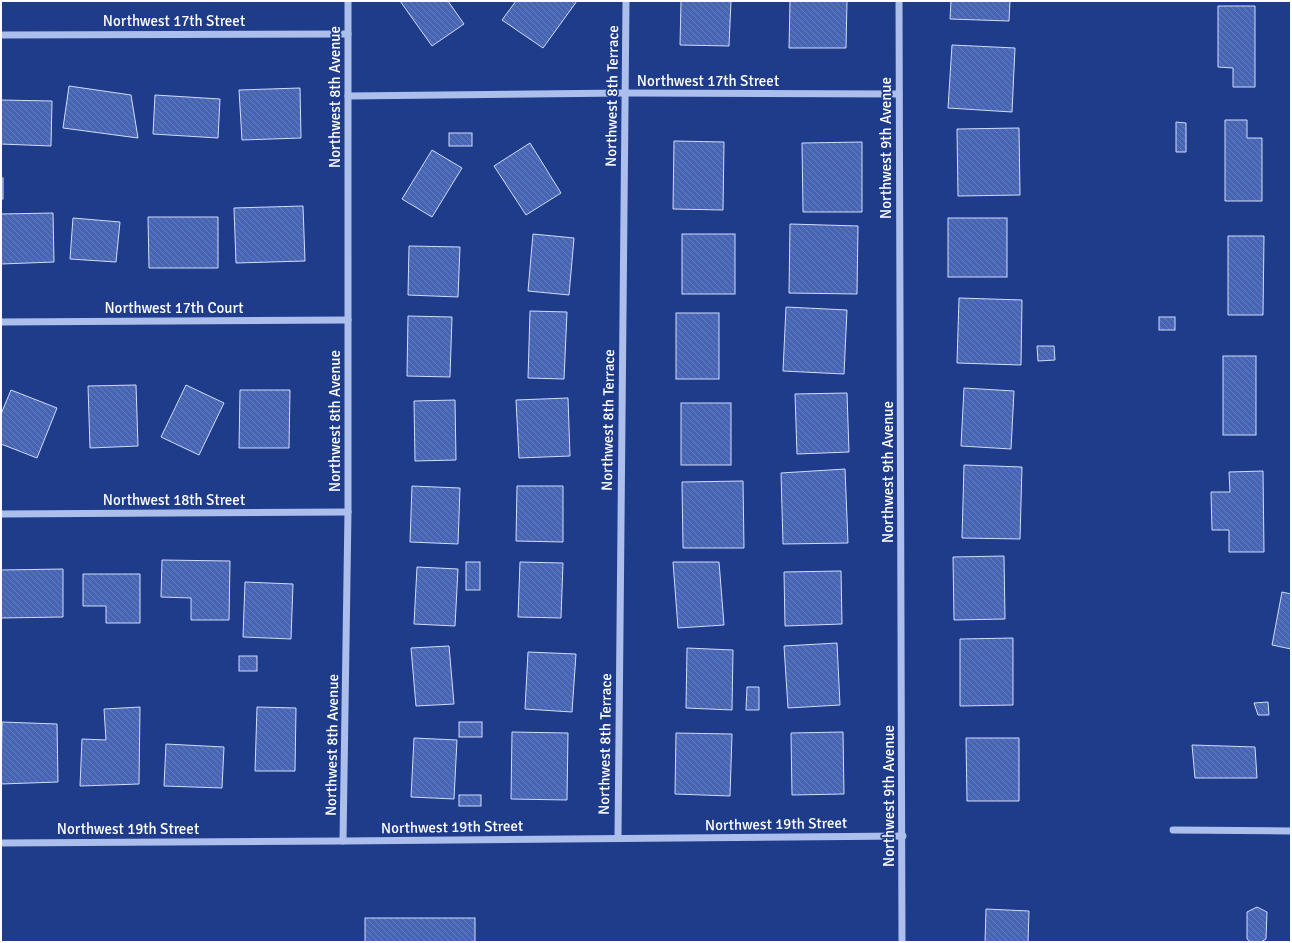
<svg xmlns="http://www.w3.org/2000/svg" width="1292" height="943" font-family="Signika,sans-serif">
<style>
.building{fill:url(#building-back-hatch);stroke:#d0dcf9}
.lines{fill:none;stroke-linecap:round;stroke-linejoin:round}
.minor{stroke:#abbeec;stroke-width:7}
.labels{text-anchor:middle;stroke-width:3.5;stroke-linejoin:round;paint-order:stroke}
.street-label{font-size:15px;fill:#fff;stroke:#1f3c8b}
</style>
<defs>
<pattern id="building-back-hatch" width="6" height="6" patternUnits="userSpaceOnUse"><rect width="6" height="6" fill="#4765b3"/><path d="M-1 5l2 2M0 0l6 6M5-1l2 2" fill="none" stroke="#637cbe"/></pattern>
</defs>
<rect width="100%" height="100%" fill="#1f3c8b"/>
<g class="building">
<polygon points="400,1 448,1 464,24 432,46"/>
<polygon points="516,1 577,1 543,48 502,20"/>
<polygon points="681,1 731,1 729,46 680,45"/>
<polygon points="790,1 847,1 846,48 789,48"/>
<polygon points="951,1 1010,1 1009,21 950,19"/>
<polygon points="1218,6 1255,6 1255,87 1233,87 1233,68 1218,67"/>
<polygon points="952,45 1015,48 1012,112 948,108"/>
<polygon points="69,86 131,95 138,138 63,128"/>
<polygon points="300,88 301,138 242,140 239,90"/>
<polygon points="155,95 220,99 218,138 153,134"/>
<polygon points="1,100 52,101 51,146 1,144"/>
<polygon points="1225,120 1247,120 1247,138 1262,138 1262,201 1225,201"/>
<polygon points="1176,122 1186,123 1186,152 1176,152"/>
<polygon points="1019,128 1020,195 958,196 957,129"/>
<rect x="449" y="133" width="23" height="13"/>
<polygon points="674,141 724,142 723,210 673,209"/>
<polygon points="862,142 862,212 803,212 802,143"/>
<polygon points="530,143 561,193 526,215 494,166"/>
<polygon points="432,150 462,168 432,217 402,199"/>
<rect x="1" y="178" width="2" height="21"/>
<polygon points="303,206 305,261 236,263 234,208"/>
<polygon points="53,213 54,262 1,264 1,214"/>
<polygon points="148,217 218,217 218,268 149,268"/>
<polygon points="73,218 120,222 116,262 70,259"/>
<rect x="948" y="218" width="59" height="59"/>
<polygon points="790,224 858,226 857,294 789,293"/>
<polygon points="533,234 574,238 569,295 528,291"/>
<rect x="682" y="234" width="53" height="60"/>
<polygon points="1228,236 1264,236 1263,315 1228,315"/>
<polygon points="409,246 460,247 458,297 408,295"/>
<polygon points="959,298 1022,300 1021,365 957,363"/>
<polygon points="786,307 847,310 844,374 783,371"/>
<polygon points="530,311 567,312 564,379 528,378"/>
<rect x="676" y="313" width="43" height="66"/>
<polygon points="408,316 452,317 450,377 407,376"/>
<rect x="1159" y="317" width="16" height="13"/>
<polygon points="1037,346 1054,346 1055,360 1038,361"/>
<rect x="1223" y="356" width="33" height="79"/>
<polygon points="136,385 138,446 90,448 88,386"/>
<polygon points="186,385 224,403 199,455 161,437"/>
<polygon points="964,388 1014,391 1011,449 961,446"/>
<polygon points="11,390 57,408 37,458 1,444 1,414"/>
<polygon points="240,390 290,390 289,448 239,448"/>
<polygon points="847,393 849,452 797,454 795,394"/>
<polygon points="568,398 570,456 519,458 516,400"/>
<polygon points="455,400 456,460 415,461 414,401"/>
<rect x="681" y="403" width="50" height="62"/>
<polygon points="964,465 1022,467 1020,539 962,538"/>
<polygon points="845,469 848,543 783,544 781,473"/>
<polygon points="1263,471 1264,552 1229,552 1229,530 1212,530 1211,492 1230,492 1229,472"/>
<polygon points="743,481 744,548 683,548 682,482"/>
<polygon points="412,486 460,488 458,544 410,542"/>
<polygon points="517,486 563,486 563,542 516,541"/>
<polygon points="1004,556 1005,619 954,620 953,557"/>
<polygon points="162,560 230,561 229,620 191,620 191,598 161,597"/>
<rect x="466" y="562" width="14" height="28"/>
<polygon points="520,562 563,563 561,618 518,617"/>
<polygon points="673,562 719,562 724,625 678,628"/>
<polygon points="417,567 458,569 455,626 414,624"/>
<polygon points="63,569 63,617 1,618 1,570"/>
<polygon points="841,571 842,624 785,626 784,572"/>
<polygon points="83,574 140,574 140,623 106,623 106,606 83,606"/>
<polygon points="245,582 293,584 291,639 243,637"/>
<polygon points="1282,592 1291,594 1291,649 1272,645"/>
<polygon points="1013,638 1013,705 960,706 960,639"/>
<polygon points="837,643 840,705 788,708 784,646"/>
<polygon points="449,646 454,704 416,706 411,648"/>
<polygon points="687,648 733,650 732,710 686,708"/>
<polygon points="528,652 576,654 572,712 525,709"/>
<rect x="239" y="656" width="18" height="15"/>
<polygon points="747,687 759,687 759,710 746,710"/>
<polygon points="1268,702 1269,715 1258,715 1254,703"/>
<polygon points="140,707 139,784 80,786 82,739 106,740 104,709"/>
<polygon points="257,707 296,708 295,771 255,771"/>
<polygon points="2,722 57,724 58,782 1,784"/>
<rect x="459" y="722" width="23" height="15"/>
<polygon points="512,732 568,733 567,800 511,799"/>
<polygon points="843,732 844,794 792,795 791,733"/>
<polygon points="676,733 732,734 730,796 675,794"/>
<polygon points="414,738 457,740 454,799 411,797"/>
<polygon points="966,738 1019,738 1019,801 967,801"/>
<polygon points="166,744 224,747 222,788 164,786"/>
<polygon points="1192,745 1255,747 1257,778 1195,778"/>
<rect x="459" y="795" width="22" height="11"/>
<polygon points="1257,907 1267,912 1266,939 1261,942 1251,942 1247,939 1247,912"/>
<polygon points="986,909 1029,911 1028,942 985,942"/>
<rect x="365" y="918" width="110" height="24"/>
</g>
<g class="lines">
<g class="minor">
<polyline points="899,1 902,942"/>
<polyline points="1,35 348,34"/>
<polyline points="348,96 625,93 899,94"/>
<polyline points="1,322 348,320"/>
<polyline points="1,514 348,512"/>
<polyline points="1173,830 1291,831"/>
<polyline points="618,838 626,1"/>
<polyline points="343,841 348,512 348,1"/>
<polyline points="1,843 343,841 903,836"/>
</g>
</g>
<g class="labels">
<g class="street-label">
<text x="174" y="26">Northwest 17th Street</text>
<text x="708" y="86">Northwest 17th Street</text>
<text transform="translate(612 96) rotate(-89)" y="5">Northwest 8th Terrace</text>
<text transform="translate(335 97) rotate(-90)" y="5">Northwest 8th Avenue</text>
<text transform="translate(886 148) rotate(-90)" y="5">Northwest 9th Avenue</text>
<text x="174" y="313">Northwest 17th Court</text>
<text transform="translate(608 420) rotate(-89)" y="5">Northwest 8th Terrace</text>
<text transform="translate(335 421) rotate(-90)" y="5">Northwest 8th Avenue</text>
<text transform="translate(888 472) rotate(-90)" y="5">Northwest 9th Avenue</text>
<text x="174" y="505">Northwest 18th Street</text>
<text transform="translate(605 744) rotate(-89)" y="5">Northwest 8th Terrace</text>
<text transform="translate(332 745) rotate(-89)" y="5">Northwest 8th Avenue</text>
<text transform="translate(889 796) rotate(-90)" y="5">Northwest 9th Avenue</text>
<text transform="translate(776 824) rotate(-1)" y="5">Northwest 19th Street</text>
<text transform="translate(452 827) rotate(-1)" y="5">Northwest 19th Street</text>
<text x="128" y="834">Northwest 19th Street</text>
</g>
</g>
<rect width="1292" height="943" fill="none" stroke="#ffffff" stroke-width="4"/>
</svg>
